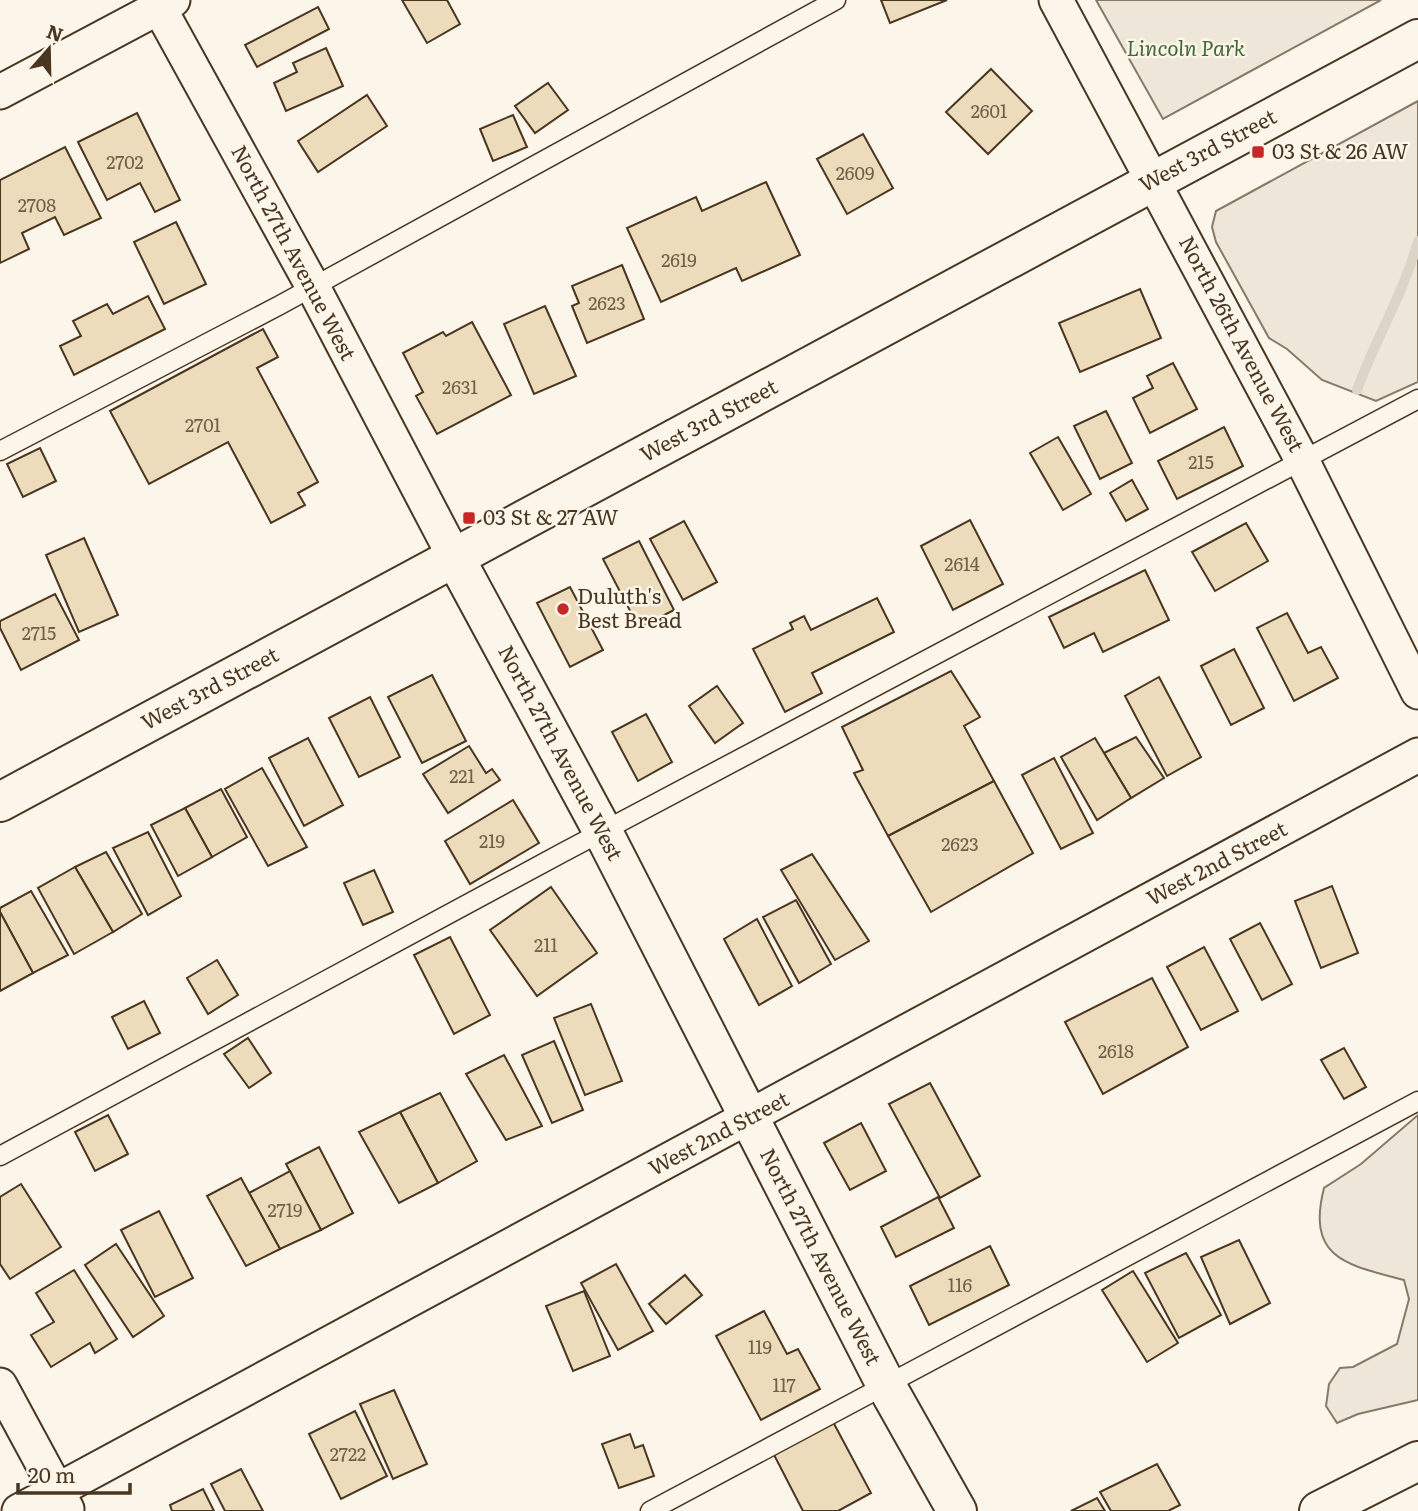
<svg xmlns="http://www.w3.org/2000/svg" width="1418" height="1511" font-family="Literata,serif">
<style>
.green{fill:#ede6d9;stroke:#887966;stroke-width:2}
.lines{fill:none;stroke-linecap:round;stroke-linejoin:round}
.stream{stroke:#dcd4c6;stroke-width:10}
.building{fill:#ecdcbc;stroke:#4a3520;stroke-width:2}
.service-casing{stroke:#4a3520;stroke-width:21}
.minor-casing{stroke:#4a3520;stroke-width:37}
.tertiary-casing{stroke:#4a3520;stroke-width:42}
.secondary-casing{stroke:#4a3520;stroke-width:42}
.service{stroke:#fbf6e9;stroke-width:18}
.minor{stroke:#fbf6e9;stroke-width:33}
.tertiary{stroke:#fbf6e9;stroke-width:38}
.secondary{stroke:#fbf6e9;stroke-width:38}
.poi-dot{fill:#c62828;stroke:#fbf6e9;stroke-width:2.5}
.labels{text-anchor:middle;stroke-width:5;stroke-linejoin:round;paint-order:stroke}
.number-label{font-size:18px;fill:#725f47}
.park-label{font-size:21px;font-style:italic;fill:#436837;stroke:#fbf6e9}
.street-label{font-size:21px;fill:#4a3520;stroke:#fbf6e9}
.poi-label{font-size:21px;fill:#4a3520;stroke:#fbf6e9;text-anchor:start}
</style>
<rect width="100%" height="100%" fill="#fbf6e9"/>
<g class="green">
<polygon points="1096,0 1381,0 1163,119"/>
<polygon points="1418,101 1418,382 1376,401 1322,380 1287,349 1269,338 1216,242 1212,227 1216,211"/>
<path d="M1418,1115V1400L1358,1414L1337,1423L1326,1406L1329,1384L1340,1368L1353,1367L1397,1344L1409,1299L1404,1280C1347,1265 1306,1259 1324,1188L1361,1164Z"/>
</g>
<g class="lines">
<path class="stream" d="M1357,390C1375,340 1404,293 1418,241"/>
</g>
<g class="building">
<polygon points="402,0 447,0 460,24 427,43"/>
<polygon points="881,0 947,0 890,23"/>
<polygon points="318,7 329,29 257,67 245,45"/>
<polygon points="326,48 343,86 286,111 274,83 297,72 293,63"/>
<polygon points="991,69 1032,111 988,154 946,112"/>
<polygon points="548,83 568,110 535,133 515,106"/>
<polygon points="367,95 387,126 318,172 298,141"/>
<polygon points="137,113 180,200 155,212 140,183 107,200 78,142"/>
<polygon points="513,115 527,147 493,161 480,129"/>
<polygon points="863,134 893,188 847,214 817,159"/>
<polygon points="65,147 101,218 64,235 55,217 22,233 29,249 0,263 0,180"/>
<polygon points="766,182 800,255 742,281 736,268 661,302 627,228 696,197 702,211"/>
<polygon points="176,222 206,284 164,304 134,242"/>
<polygon points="622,265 644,319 587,343 572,306 579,303 572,286"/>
<polygon points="1140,289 1161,338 1080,372 1059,323"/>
<polygon points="148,296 165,329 74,375 60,346 81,336 73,321 107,304 113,314"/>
<polygon points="545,306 576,376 534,394 504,324"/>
<polygon points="472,322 511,395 437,434 416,396 423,392 403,353 443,332 446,336"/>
<polygon points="263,329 278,357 257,368 318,482 298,493 305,505 271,523 228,442 149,484 110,411"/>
<polygon points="1173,363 1197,409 1150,433 1133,398 1153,388 1147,376"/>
<polygon points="1106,411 1132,463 1100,479 1074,426"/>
<polygon points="1224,427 1243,466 1177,499 1158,461"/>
<polygon points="1058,437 1091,494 1063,510 1030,453"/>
<polygon points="40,448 56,481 23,497 7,464"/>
<polygon points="1132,480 1148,509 1126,521 1110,493"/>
<polygon points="970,520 1003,584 953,610 921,546"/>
<polygon points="684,521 717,582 683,600 650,539"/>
<polygon points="1246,523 1268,561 1215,591 1192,552"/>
<polygon points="84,538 118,615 79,632 46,555"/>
<polygon points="639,541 674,610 639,628 603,559"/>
<polygon points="1145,570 1169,620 1103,652 1094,633 1064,648 1049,617"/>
<polygon points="570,587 603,650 570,667 537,603"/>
<polygon points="55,594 79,640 21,670 0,628 0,621"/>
<polygon points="877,598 894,632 812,673 822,693 785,712 753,649 793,629 790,623 804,616 811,630"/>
<polygon points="1287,613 1308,653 1321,647 1338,678 1294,701 1257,628"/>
<polygon points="1234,649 1264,708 1231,725 1201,666"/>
<polygon points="951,671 980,717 964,726 994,781 888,836 854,773 863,770 842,727"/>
<polygon points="432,675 466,741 422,763 388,697"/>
<polygon points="1159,677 1201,757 1167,776 1125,696"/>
<polygon points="717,686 743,723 715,743 689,706"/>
<polygon points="370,697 400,757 359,777 329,718"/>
<polygon points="646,714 672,762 638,781 612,732"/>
<polygon points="1136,737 1164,778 1131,798 1104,753"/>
<polygon points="308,738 343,805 304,826 269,758"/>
<polygon points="1095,738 1131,798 1097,820 1061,757"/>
<polygon points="469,746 486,773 492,769 500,780 448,813 423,774"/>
<polygon points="1054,758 1093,833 1061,849 1022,775"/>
<polygon points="262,768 307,847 268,866 225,789"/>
<polygon points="994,781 1033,853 931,912 888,836"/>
<polygon points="221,789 247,837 212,857 185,808"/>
<polygon points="513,800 539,843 470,884 445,841"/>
<polygon points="185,808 212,857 178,876 151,825"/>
<polygon points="148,832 181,896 148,915 113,848"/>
<polygon points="106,852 142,914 113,932 75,867"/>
<polygon points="812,854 869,941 835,960 781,870"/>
<polygon points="75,867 113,932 74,954 38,888"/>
<polygon points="374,870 393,912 363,925 344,883"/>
<polygon points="1332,886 1358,953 1321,968 1295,901"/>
<polygon points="551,887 597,953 537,996 490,930"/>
<polygon points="31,891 68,955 33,973 0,912 0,908"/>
<polygon points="796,900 831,964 799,983 763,917"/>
<polygon points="0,912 33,973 0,991"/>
<polygon points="757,919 792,986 759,1005 724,939"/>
<polygon points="1260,923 1292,984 1262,1000 1230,939"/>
<polygon points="450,937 490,1015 454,1034 414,955"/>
<polygon points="1204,947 1238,1011 1201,1030 1167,967"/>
<polygon points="217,960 238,995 208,1014 187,978"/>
<polygon points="1152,978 1188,1047 1103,1094 1065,1022"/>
<polygon points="144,1001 160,1033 128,1049 112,1017"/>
<polygon points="591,1004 622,1081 585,1095 554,1018"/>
<polygon points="248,1038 271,1073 249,1088 224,1054"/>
<polygon points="554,1041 583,1110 552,1123 522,1055"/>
<polygon points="1344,1048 1366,1087 1344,1099 1321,1060"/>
<polygon points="504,1055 542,1126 506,1140 466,1074"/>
<polygon points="930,1083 980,1176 940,1198 889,1104"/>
<polygon points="440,1093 477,1161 438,1183 400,1112"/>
<polygon points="400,1112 438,1183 399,1203 359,1132"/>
<polygon points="108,1115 128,1154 95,1171 75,1132"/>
<polygon points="861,1123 886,1171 850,1190 824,1143"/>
<polygon points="319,1147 353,1213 321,1230 286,1164"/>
<polygon points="290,1171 321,1230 280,1249 249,1193"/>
<polygon points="241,1178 280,1249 246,1266 207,1196"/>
<polygon points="21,1184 61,1247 10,1279 0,1264 0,1197"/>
<polygon points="938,1197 954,1228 896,1257 881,1227"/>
<polygon points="159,1211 193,1278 155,1297 121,1230"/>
<polygon points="1239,1240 1270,1303 1230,1324 1201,1257"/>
<polygon points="116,1244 164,1316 133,1337 85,1265"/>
<polygon points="990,1246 1009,1285 929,1325 910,1286"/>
<polygon points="1186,1253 1221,1315 1179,1338 1145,1273"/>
<polygon points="616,1264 653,1331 618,1350 581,1283"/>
<polygon points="74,1270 117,1339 95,1353 90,1343 51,1367 31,1335 54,1322 36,1293"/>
<polygon points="1133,1271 1178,1343 1147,1362 1102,1290"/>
<polygon points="685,1275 702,1295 666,1324 649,1304"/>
<polygon points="584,1291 610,1356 573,1371 546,1306"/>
<polygon points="764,1311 787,1354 798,1349 820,1389 761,1420 716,1336"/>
<polygon points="394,1390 427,1464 393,1479 360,1404"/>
<polygon points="355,1411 387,1476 341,1499 309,1434"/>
<polygon points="832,1420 871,1493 838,1511 803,1511 772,1451"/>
<polygon points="630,1434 635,1448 643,1445 654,1476 619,1488 602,1444"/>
<polygon points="1157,1464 1180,1505 1168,1511 1111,1511 1100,1492"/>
<polygon points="241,1469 263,1511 225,1511 211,1484"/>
<polygon points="203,1489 214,1511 172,1511 170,1505"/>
<polygon points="1097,1498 1105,1511 1071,1511"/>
</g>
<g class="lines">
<defs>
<g id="service">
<polyline points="0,451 280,305 836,0"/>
<polyline points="0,1156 562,853 1418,399"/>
<polyline points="650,1511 1418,1101"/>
</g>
<g id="minor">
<polyline points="155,0 313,287 455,558"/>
<polyline points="1056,0 1303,462 1418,692"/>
<polyline points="0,92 173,0"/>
<polyline points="0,1385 67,1509"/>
<polyline points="19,1511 1418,755"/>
</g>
<g id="tertiary">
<polyline points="455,558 603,832 886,1385 957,1511"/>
<polyline points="1319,1511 1418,1461"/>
</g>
<polyline id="secondary" points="0,802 1418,39"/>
</defs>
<use href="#service" class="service-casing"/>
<use href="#minor" class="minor-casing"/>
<use href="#tertiary" class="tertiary-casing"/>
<use href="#secondary" class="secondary-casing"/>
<use href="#service" class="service"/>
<use href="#minor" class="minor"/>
<use href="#tertiary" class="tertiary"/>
<use href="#secondary" class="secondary"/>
</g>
<g class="poi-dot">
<rect x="1251" y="145" width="14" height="14" rx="3.5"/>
<rect x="462" y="511" width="14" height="14" rx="3.5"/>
<circle cx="563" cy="609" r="7"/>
</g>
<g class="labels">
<g class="number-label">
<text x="989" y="118">2601</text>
<text x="125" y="169">2702</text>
<text x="855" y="180">2609</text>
<text x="37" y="212">2708</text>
<text x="679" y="267">2619</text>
<text x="607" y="310">2623</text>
<text x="460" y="394">2631</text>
<text x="203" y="432">2701</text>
<text x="1201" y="469">215</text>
<text x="962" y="571">2614</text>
<text x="39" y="640">2715</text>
<text x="462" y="783">221</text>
<text x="492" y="848">219</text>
<text x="960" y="851">2623</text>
<text x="546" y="952">211</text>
<text x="1116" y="1058">2618</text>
<text x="285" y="1217">2719</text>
<text x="960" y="1292">116</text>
<text x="760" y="1354">119</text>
<text x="784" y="1392">117</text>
<text x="348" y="1461">2722</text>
</g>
<g class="park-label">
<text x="1186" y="56">Lincoln Park</text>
</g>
<g class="street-label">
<text transform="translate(1208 151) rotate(-28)" y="7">West 3rd Street</text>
<text transform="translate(293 253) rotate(62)" y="7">North 27th Avenue West</text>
<text transform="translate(1241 344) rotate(62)" y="7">North 26th Avenue West</text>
<text transform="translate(709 421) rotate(-28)" y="7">West 3rd Street</text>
<text transform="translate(210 689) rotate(-28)" y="7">West 3rd Street</text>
<text transform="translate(560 753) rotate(62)" y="7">North 27th Avenue West</text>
<text transform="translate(1217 864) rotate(-28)" y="7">West 2nd Street</text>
<text transform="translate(719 1134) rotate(-28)" y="7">West 2nd Street</text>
<text transform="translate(820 1257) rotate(63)" y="7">North 27th Avenue West</text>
</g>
<g class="poi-label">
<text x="1272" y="159">03 St &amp; 26 AW</text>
<text x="483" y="525">03 St &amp; 27 AW</text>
<text x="577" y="604">Duluth's<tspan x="577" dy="24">Best Bread</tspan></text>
</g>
</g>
<g transform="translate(49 49) rotate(20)" stroke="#fbf6e9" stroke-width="5" paint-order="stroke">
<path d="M0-5L12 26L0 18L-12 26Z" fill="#4a3520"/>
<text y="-10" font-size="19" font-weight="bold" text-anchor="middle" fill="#4a3520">N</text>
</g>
<path d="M18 1483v10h112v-10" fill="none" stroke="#4a3520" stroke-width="3.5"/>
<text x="28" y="1483" font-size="21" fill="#4a3520" stroke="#fbf6e9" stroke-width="5" paint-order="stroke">20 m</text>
</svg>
